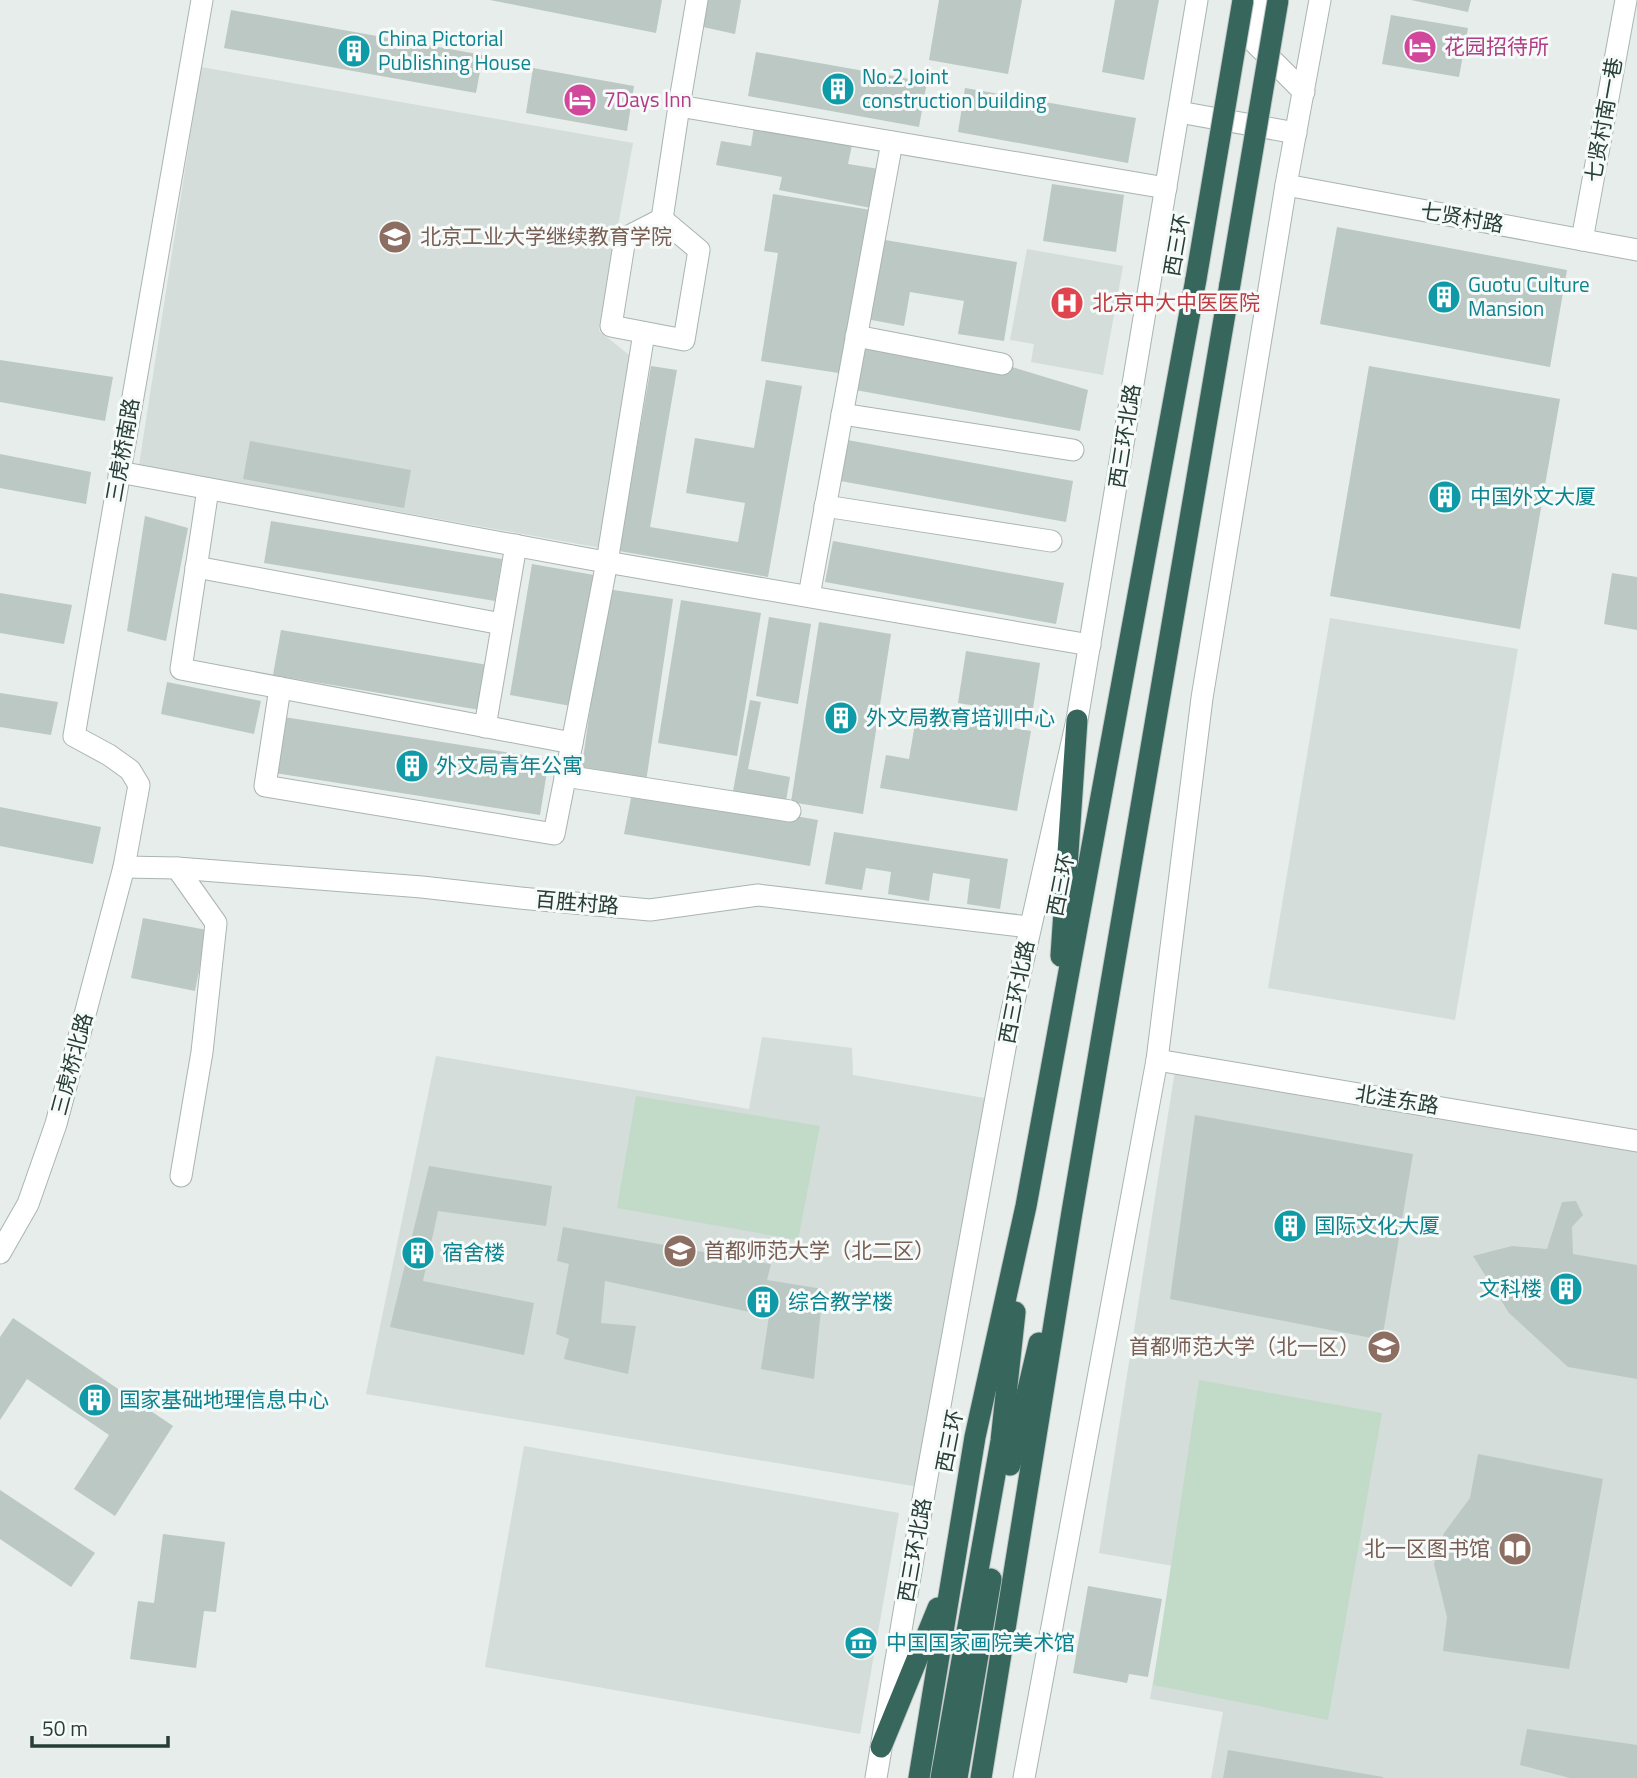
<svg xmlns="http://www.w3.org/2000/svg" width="1637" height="1778" font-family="'Titillium Web','Noto Sans SC',sans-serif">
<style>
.built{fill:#d4ddd9}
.green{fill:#c2dbc9}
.building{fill:#bcc8c3}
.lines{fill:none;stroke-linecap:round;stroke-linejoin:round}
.minor-casing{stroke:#a9b5b1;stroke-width:23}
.highway-casing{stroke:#c3c9c7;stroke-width:23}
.minor{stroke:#fff;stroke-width:21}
.highway{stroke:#36665c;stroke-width:21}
.highway-bridge-casing{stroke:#c3c9c7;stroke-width:23;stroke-linecap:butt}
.highway-bridge{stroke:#36665c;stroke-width:21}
.labels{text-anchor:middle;stroke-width:6;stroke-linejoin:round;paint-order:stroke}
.culture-label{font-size:21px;fill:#0d838f;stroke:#f6faf8;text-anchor:start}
.hotel-label{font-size:21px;fill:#b23c85;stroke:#f6faf8;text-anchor:start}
.street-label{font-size:21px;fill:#273d37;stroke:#f6faf8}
.education-label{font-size:21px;fill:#785e54;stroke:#f6faf8;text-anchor:start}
.health-label{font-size:21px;fill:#be3a42;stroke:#f6faf8;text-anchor:start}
</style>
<rect width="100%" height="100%" fill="#e6edea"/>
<g class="built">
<polygon points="201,67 633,143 599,331 633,358 601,548 139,465"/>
<polygon points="1027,249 1123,266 1103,375 1031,362 1034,344 1010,340"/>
<polygon points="1330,618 1518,649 1455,1020 1268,988"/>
<polygon points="762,1037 852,1048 853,1075 990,1099 925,1488 366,1394 436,1056 749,1109"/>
<polygon points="1176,1064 1637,1141 1637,1778 1211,1778 1223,1712 1150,1699 1173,1566 1099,1553"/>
<polygon points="524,1446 899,1513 860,1734 485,1667"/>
</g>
<g class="green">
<polygon points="636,1096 820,1126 798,1240 617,1208"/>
<polygon points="1199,1380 1382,1413 1328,1720 1153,1685"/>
</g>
<g class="building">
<polygon points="490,0 662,0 656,33"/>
<polygon points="707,0 741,0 735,34 703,27"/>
<polygon points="939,0 1022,0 1008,74 929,60"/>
<polygon points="1115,0 1159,0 1144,80 1102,72"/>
<polygon points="1411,0 1471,0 1468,12"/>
<polygon points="231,10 483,55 476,93 224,48"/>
<polygon points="1391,15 1468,28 1459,77 1382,64"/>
<polygon points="756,52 927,82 919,127 748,96"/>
<polygon points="533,68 634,86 627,131 526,113"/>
<polygon points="965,88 1136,118 1128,163 958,132"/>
<polygon points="754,126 852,145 848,164 879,169 871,208 779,190 782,177 716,165 721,141 751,146"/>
<polygon points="1052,184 1124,195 1116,252 1043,241"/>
<polygon points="773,194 871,210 845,374 761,361 778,253 764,251"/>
<polygon points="1337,227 1567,270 1550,367 1320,324"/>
<polygon points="879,239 1017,262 1004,341 958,334 964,301 910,292 904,326 866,319"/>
<polygon points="856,336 1002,364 1088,390 1080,431 850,389"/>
<polygon points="0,360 113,377 105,421 0,402"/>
<polygon points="651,366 677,370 650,527 738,542 745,503 686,493 695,438 754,448 766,380 802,386 768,577 619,551"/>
<polygon points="1369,366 1560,399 1520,629 1330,596"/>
<polygon points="842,439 1073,481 1066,522 835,480"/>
<polygon points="250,441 411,470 404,508 243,479"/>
<polygon points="0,454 91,472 86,504 0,488"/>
<polygon points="145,516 188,528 166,641 127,631"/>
<polygon points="271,521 502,559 495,601 264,563"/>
<polygon points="833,541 1064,583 1056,624 825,582"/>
<polygon points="532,564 594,575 571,706 510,695"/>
<polygon points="1612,573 1637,577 1637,630 1604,624"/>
<polygon points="607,589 673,599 646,782 581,773"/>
<polygon points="0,593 72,605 64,644 0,633"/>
<polygon points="681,600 761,613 737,756 658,743"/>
<polygon points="769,617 811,624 798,704 756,696"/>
<polygon points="819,622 891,634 863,814 791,802"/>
<polygon points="281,630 488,665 480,710 273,675"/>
<polygon points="966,651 1040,663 1032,715 958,703"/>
<polygon points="167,682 261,701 254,734 161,714"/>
<polygon points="0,693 58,702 51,735 0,727"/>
<polygon points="750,700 761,702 748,769 790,777 786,801 733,791"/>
<polygon points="917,712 1031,731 1017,811 880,788 886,755 909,759"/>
<polygon points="284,717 549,759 540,815 275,773"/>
<polygon points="633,788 818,820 810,866 624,834"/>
<polygon points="0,807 101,827 93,864 0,846"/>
<polygon points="834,832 1008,859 1000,909 967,904 970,879 933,873 929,901 888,894 891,872 866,868 862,890 825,884"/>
<polygon points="143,918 207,930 195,991 131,978"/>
<polygon points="1195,1115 1413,1154 1382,1340 1170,1299"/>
<polygon points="429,1166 552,1186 546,1226 438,1211 423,1281 534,1303 524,1355 390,1327"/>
<polygon points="1576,1201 1583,1215 1572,1227 1573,1254 1637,1265 1637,1379 1568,1367 1509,1313 1473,1256 1512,1246 1547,1249 1562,1202"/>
<polygon points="563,1227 771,1264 767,1280 823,1289 814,1379 761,1369 769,1316 605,1281 601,1323 636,1326 628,1374 564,1359 569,1339 556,1334 569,1264 557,1261"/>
<polygon points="13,1318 173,1426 115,1516 74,1489 109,1435 27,1379 0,1420 0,1337"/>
<polygon points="1478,1454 1603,1479 1569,1669 1443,1651 1447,1617 1434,1564 1444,1533 1470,1498"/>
<polygon points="0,1490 95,1553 71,1587 0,1539"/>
<polygon points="163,1534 225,1542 216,1612 204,1611 196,1668 130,1659 138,1601 154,1603"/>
<polygon points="1088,1586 1162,1599 1148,1677 1129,1674 1127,1683 1073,1673"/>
<polygon points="1527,1729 1637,1745 1637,1778 1570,1778 1520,1765"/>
<polygon points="1228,1750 1383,1777 1383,1778 1223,1778"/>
</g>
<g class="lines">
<defs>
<g id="minor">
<polyline points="697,0 679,106 1166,188"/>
<polyline points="1258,0 1252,40 1304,92"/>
<polyline points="1179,112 1296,133"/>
<polyline points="1286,185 1637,250"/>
<polygon points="662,219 699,250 684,340 611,326 625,238"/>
<polyline points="662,219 679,106"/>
<polyline points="1582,240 1626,0"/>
<polyline points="856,336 1002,364"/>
<polyline points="842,414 1073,450"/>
<polyline points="119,472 589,559 1090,645"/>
<polyline points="208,489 181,669 572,743 607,562 644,333"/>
<polyline points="825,506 1051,541"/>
<polyline points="196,567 502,624"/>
<polyline points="809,596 892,142"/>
<polyline points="280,688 265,786 554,834 572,743"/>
<polyline points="485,727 516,545"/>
<polyline points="565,776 790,811"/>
<polyline points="124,867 177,868 422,887 520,898 650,910 758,895 1029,927"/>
<polyline points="177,868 216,923 202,1052 181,1176"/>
<polyline points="1157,1060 1637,1141"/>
<polyline points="0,1253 28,1204 56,1124 124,867 139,785 130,770 109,755 74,736 202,0"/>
<polyline points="876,1778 925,1488 1011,1015 1077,720 1197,0"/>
<polyline points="1024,1778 1157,1060 1202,698 1286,185 1320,0"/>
</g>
<g id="highway">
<polyline points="1061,956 1077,720"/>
<polyline points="1010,1465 1039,1343"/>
<polyline points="881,1747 938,1608"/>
<polyline points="919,1778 975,1437 1026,1206 1196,279"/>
<polyline points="941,1778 1001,1441 1015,1312"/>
<polyline points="957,1778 991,1579"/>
<polyline points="981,1778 1072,1212 1230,284"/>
</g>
</defs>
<use href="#minor" class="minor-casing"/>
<use href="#highway" class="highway-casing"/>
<use href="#minor" class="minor"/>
<use href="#highway" class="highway"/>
<defs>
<g id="highway-bridge">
<polyline points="1196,279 1243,0"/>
<polyline points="1230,284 1278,0"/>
</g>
</defs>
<use href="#highway-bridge" class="highway-bridge-casing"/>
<use href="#highway-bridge" class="highway-bridge"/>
</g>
<defs>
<symbol id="hotel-disc" viewBox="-11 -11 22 22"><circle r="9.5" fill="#d1479c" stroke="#f6faf8"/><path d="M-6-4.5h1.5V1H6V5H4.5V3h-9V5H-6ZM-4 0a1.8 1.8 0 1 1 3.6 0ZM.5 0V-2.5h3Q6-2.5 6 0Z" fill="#fff"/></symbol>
<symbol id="building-disc" viewBox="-11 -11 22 22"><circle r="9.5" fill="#0f9aa8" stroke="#f6faf8"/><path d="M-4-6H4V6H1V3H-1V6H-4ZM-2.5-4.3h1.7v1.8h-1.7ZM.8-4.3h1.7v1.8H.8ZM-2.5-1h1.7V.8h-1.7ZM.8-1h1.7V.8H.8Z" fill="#fff"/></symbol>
<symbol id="university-disc" viewBox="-11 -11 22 22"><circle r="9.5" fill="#8d6e63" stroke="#f6faf8"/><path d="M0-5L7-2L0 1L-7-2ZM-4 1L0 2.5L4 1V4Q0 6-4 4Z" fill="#fff"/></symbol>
<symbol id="hospital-disc" viewBox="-11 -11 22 22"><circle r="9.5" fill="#e0444e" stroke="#f6faf8"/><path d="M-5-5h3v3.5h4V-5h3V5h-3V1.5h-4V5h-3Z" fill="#fff"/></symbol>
<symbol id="library-disc" viewBox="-11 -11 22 22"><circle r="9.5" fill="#8d6e63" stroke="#f6faf8"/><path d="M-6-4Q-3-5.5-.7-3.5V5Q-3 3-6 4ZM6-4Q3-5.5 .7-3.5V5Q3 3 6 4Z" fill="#fff"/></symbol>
<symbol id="museum-disc" viewBox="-11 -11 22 22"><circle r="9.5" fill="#0f9aa8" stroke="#f6faf8"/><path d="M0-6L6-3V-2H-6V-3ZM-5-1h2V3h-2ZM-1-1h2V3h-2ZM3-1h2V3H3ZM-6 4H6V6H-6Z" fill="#fff"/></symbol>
</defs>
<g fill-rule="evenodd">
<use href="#hotel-disc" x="1401" y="28" width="38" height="38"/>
<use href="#building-disc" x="335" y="32" width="38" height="38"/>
<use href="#building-disc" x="819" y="70" width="38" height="38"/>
<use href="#hotel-disc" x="561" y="81" width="38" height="38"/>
<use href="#university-disc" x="376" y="218" width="38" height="38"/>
<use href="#building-disc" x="1425" y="278" width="38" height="38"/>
<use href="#hospital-disc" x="1048" y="284" width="38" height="38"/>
<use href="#building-disc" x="1426" y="478" width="38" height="38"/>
<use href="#building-disc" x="822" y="699" width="38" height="38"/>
<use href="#building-disc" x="393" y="747" width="38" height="38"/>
<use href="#building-disc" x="1271" y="1207" width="38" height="38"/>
<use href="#university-disc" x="661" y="1232" width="38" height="38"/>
<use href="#building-disc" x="399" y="1234" width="38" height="38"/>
<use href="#building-disc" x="1547" y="1270" width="38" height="38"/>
<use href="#building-disc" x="744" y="1283" width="38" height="38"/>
<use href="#university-disc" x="1365" y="1328" width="38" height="38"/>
<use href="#building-disc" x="76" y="1381" width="38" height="38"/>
<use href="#library-disc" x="1496" y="1530" width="38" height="38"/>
<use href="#museum-disc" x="842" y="1624" width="38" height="38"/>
</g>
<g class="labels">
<g class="culture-label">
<text x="378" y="46">China Pictorial<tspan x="378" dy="24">Publishing House</tspan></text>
<text x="862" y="84">No.2 Joint<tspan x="862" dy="24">construction building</tspan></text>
<text x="1468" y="292">Guotu Culture<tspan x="1468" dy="24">Mansion</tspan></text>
<text x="1470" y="504">中国外文大厦</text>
<text x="866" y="725">外文局教育培训中心</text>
<text x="436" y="773">外文局青年公寓</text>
<text x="1314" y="1233">国际文化大厦</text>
<text x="442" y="1260">宿舍楼</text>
<text x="1542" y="1296" text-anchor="end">文科楼</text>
<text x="788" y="1309">综合教学楼</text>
<text x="119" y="1407">国家基础地理信息中心</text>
<text x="886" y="1650">中国国家画院美术馆</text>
</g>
<g class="hotel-label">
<text x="1444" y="54">花园招待所</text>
<text x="604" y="107">7Days Inn</text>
</g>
<g class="street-label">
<text transform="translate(1604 120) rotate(-80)" y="7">七贤村南一巷</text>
<text transform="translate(1462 218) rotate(10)" y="7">七贤村路</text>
<text transform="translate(1177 245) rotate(-80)" y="7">西三环</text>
<text transform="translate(1125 436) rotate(-81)" y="7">西三环北路</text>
<text transform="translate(123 450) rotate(-80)" y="7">三虎桥南路</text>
<text transform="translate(1061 885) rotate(-79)" y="7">西三环</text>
<text transform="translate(577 903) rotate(5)" y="7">百胜村路</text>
<text transform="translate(1017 992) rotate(-79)" y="7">西三环北路</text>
<text transform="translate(72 1064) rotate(-75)" y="7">三虎桥北路</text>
<text transform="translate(1397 1100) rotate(9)" y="7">北洼东路</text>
<text transform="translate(950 1441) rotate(-79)" y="7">西三环</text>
<text transform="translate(915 1550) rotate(-80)" y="7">西三环北路</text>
</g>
<g class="education-label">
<text x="420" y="244">北京工业大学继续教育学院</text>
<text x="704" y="1258">首都师范大学（北二区）</text>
<text x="1360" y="1354" text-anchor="end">首都师范大学（北一区）</text>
<text x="1490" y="1556" text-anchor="end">北一区图书馆</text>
</g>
<g class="health-label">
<text x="1092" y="310">北京中大中医医院</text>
</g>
</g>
<path d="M32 1736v10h136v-10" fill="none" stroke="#273d37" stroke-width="3.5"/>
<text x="42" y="1736" font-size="21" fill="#273d37" stroke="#f6faf8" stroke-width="5" paint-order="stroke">50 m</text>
</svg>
